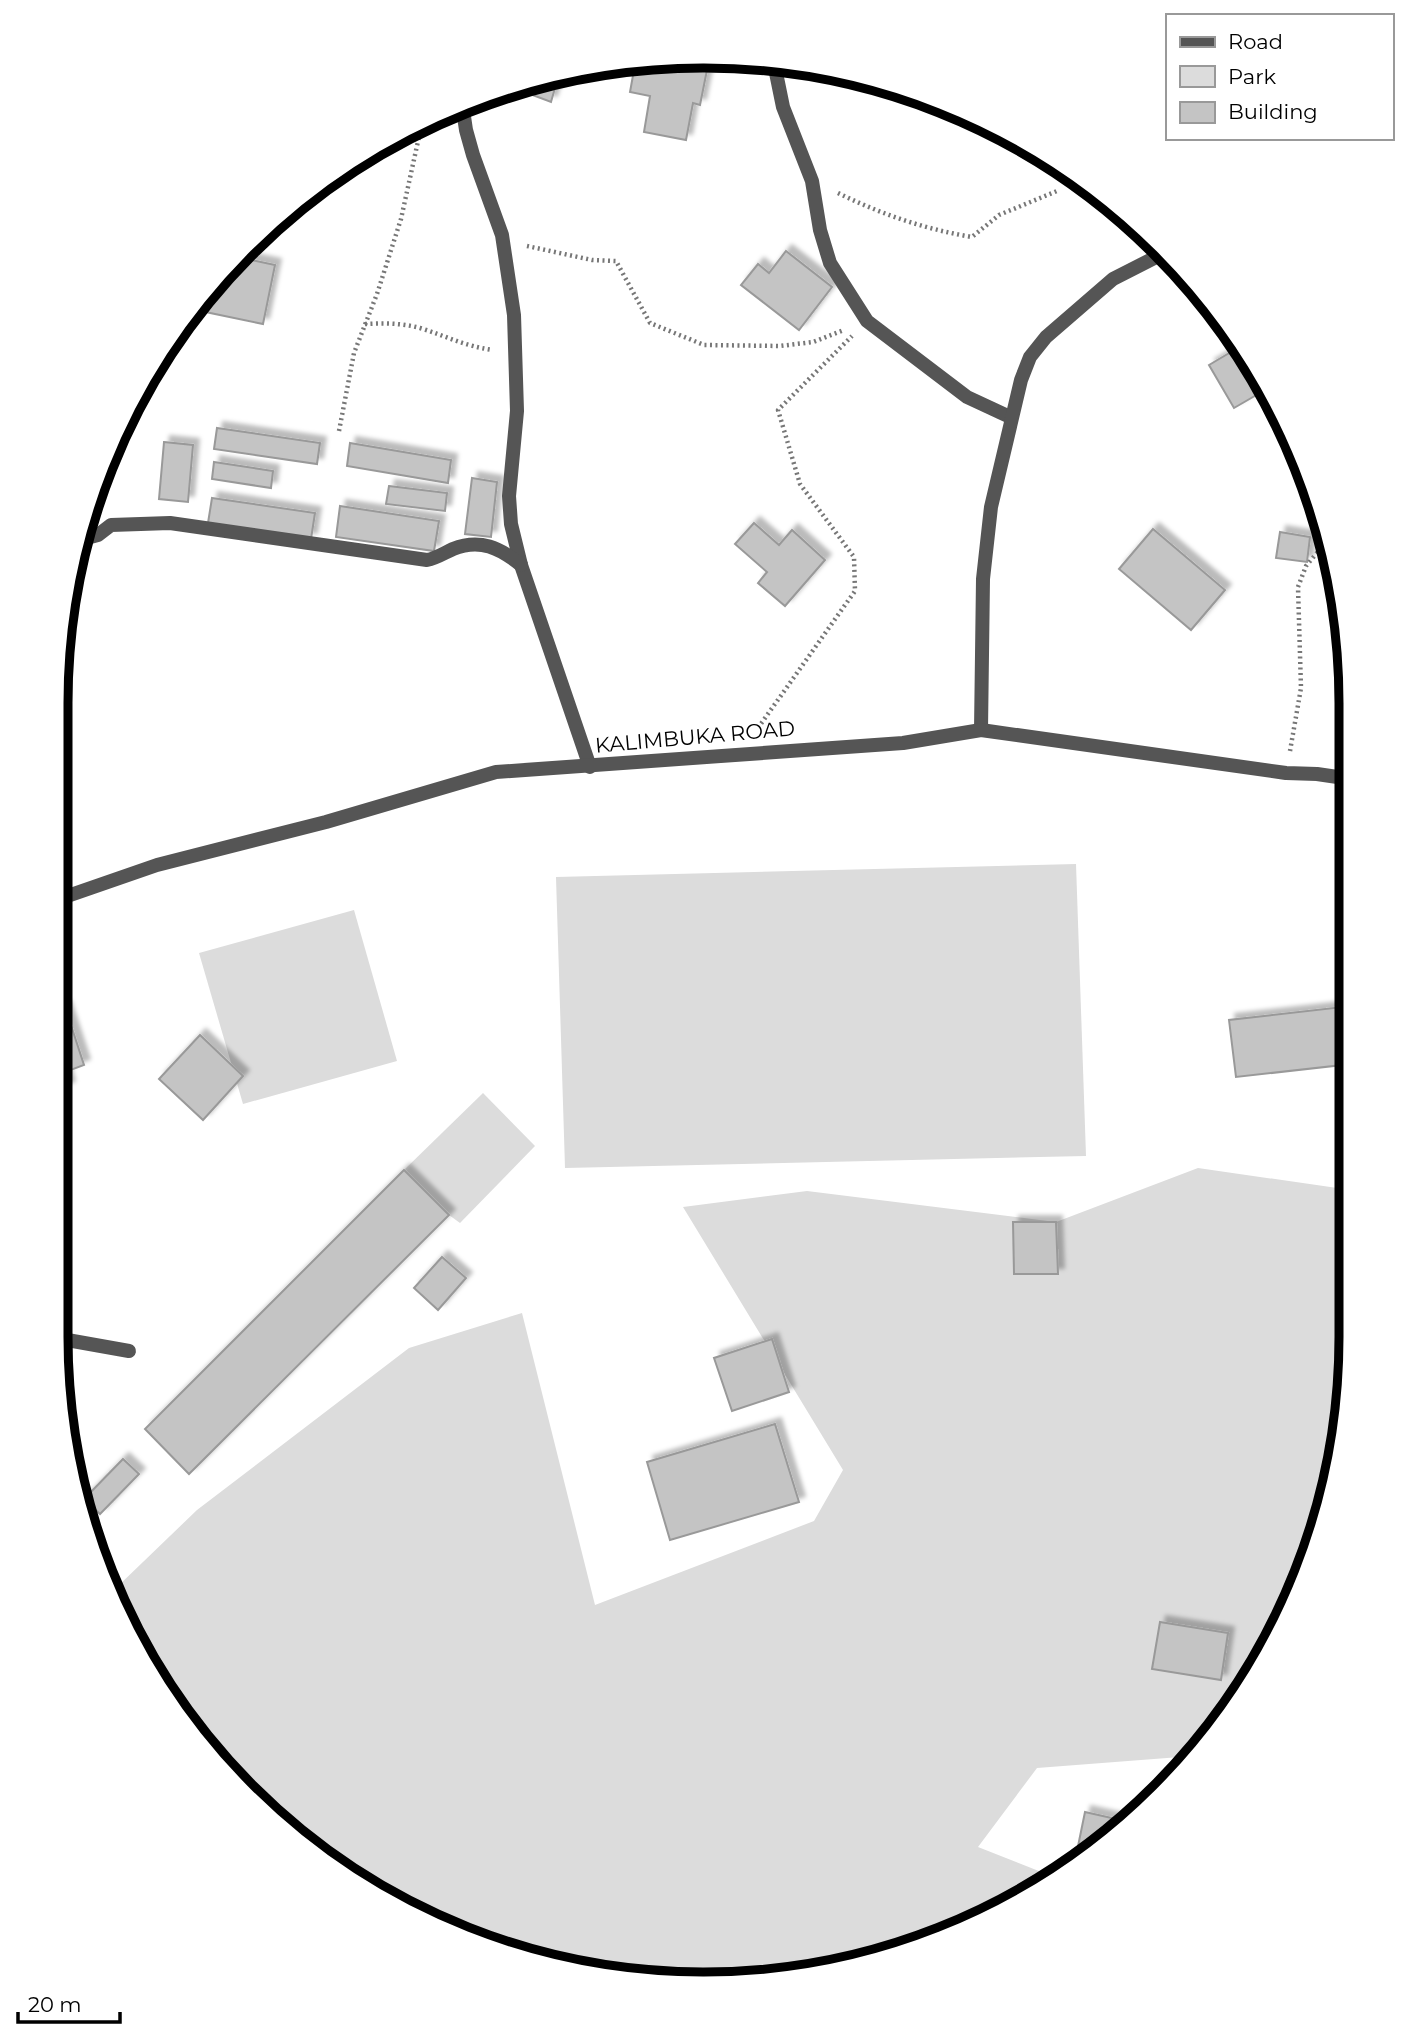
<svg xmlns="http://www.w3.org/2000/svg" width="1407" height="2040" font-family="Montserrat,sans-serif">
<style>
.green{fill:#dcdcdc}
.building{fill:#c4c4c4;stroke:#999;stroke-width:2;filter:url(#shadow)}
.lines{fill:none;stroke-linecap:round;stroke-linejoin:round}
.path{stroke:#777;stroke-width:4.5;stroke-dasharray:2 3.5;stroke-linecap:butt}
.lane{stroke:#555;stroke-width:14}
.street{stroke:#555;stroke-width:14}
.labels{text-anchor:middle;stroke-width:5;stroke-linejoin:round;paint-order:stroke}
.street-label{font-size:21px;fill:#000;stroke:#fff}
.rim{fill:none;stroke:#000;stroke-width:9}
</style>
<defs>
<filter id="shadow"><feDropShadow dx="6" dy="-6" stdDeviation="2" flood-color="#0004"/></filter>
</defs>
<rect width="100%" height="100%" fill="#fff"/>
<g class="green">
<polygon points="1076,864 1086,1156 565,1168 556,877"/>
<polygon points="354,910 397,1061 243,1104 199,953"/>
<polygon points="483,1093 535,1146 460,1223 449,1215 404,1170"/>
<polygon points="1198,1168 1351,1190 1351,1336 1338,1463 1302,1585 1242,1697 1193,1756 1037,1768 978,1847 1049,1875 990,1917 829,1972 619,1979 455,1935 277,1824 165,1696 116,1588 197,1510 409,1348 522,1313 595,1605 814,1521 843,1470 683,1207 807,1191 1056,1222"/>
</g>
<g class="building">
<polygon points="659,60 707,70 700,105 693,103 686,140 644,132 650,96 630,92 634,70 650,73 653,61"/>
<polygon points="559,74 551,102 514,88"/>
<polygon points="973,117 1033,149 970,124"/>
<polygon points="786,251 832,287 799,330 741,285 758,264 769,273"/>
<polygon points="237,257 275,265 263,324 196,310"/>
<polygon points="1236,349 1265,390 1234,408 1209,365"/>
<polygon points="217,428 320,443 317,464 214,449"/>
<polygon points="164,442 193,445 188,502 159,499"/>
<polygon points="350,443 451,460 448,483 347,466"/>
<polygon points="214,462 273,471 271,488 212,479"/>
<polygon points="472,478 497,482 491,537 465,534"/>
<polygon points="389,486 447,493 445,511 386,504"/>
<polygon points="212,498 315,513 311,539 208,523"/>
<polygon points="340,506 439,521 434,551 336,537"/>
<polygon points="754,523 779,545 792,530 825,560 785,606 758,583 767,572 735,544"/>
<polygon points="1153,529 1225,590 1191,630 1119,569"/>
<polygon points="1280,532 1310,537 1307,562 1276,558"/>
<polygon points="1351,1006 1351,1064 1236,1077 1229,1020"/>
<polygon points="65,1007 84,1065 65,1072 69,1087 56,1091 56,1010"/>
<polygon points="200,1035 243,1076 203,1120 159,1079"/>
<polygon points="404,1170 449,1215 189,1474 145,1429"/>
<polygon points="1013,1222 1056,1222 1058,1274 1014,1274"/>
<polygon points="442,1257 466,1278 438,1310 414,1288"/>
<polygon points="772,1339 789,1392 732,1411 714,1358"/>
<polygon points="775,1424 799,1502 670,1540 647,1462"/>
<polygon points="123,1459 139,1474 100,1514 84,1499"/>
<polygon points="1160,1622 1228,1633 1221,1680 1152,1669"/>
<polygon points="1085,1812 1125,1821 1076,1856"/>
</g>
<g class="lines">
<g class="path">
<path d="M838,193C881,214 924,229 972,237L999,215L1057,191"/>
<polyline points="527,246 592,260 616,261 650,323 704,345 780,346 813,342 844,330"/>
<path d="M365,324C383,323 402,323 420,328C446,336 464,346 493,350"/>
<polyline points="339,431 354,353 377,294 401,219 422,123"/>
<polyline points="758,728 855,591 854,557 800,484 778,410 852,336"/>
<polyline points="1290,751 1301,688 1298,587 1306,566 1326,542"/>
</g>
<g class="lane">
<polyline points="462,103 466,130 473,155 502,235 514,315 517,411 509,496 511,524 521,565 590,767"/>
<path d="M83,539L98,535L111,525L170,523L427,560C437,558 444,553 453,549C480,538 500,548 521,565"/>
<polyline points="56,1338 129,1351"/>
</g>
<g class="street">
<polyline points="774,63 783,107 812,181 820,230 830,263 867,321 967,397 1010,417"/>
<polyline points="981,730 983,579 991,507 1021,380 1030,357 1046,337 1113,279 1166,252"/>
<polyline points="56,900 157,865 326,822 496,772 903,743 981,730 1286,773 1317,774 1351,779"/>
</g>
</g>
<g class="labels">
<g class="street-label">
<text transform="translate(695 737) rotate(-5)" y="7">KALIMBUKA ROAD</text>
</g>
</g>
<path d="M0 0H1407V2040H0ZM703 68H704A635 635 0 0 1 1339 703V1337A635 635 0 0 1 704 1972H703A635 635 0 0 1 68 1337V703A635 635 0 0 1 703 68Z" fill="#fff" fill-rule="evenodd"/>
<path class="rim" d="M703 68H704A635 635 0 0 1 1339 703V1337A635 635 0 0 1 704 1972H703A635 635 0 0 1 68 1337V703A635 635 0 0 1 703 68Z"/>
<rect x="1166" y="14" width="228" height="126" fill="#ffffff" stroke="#999999" stroke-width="2"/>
<rect x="1180" y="37" width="35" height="10" fill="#555555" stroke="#999999" stroke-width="2"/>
<text x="1228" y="49" font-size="21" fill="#000000">Road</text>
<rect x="1180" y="66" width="35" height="21" fill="#dcdcdc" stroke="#999999" stroke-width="2"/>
<text x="1228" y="84" font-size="21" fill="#000000">Park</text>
<rect x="1180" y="102" width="35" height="21" fill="#c4c4c4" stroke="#999999" stroke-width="2"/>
<text x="1228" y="119" font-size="21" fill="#000000">Building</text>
<path d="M18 2012v10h102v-10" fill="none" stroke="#000000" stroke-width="3.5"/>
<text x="28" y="2012" font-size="21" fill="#000000" stroke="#ffffff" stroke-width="5" paint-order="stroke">20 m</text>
</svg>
